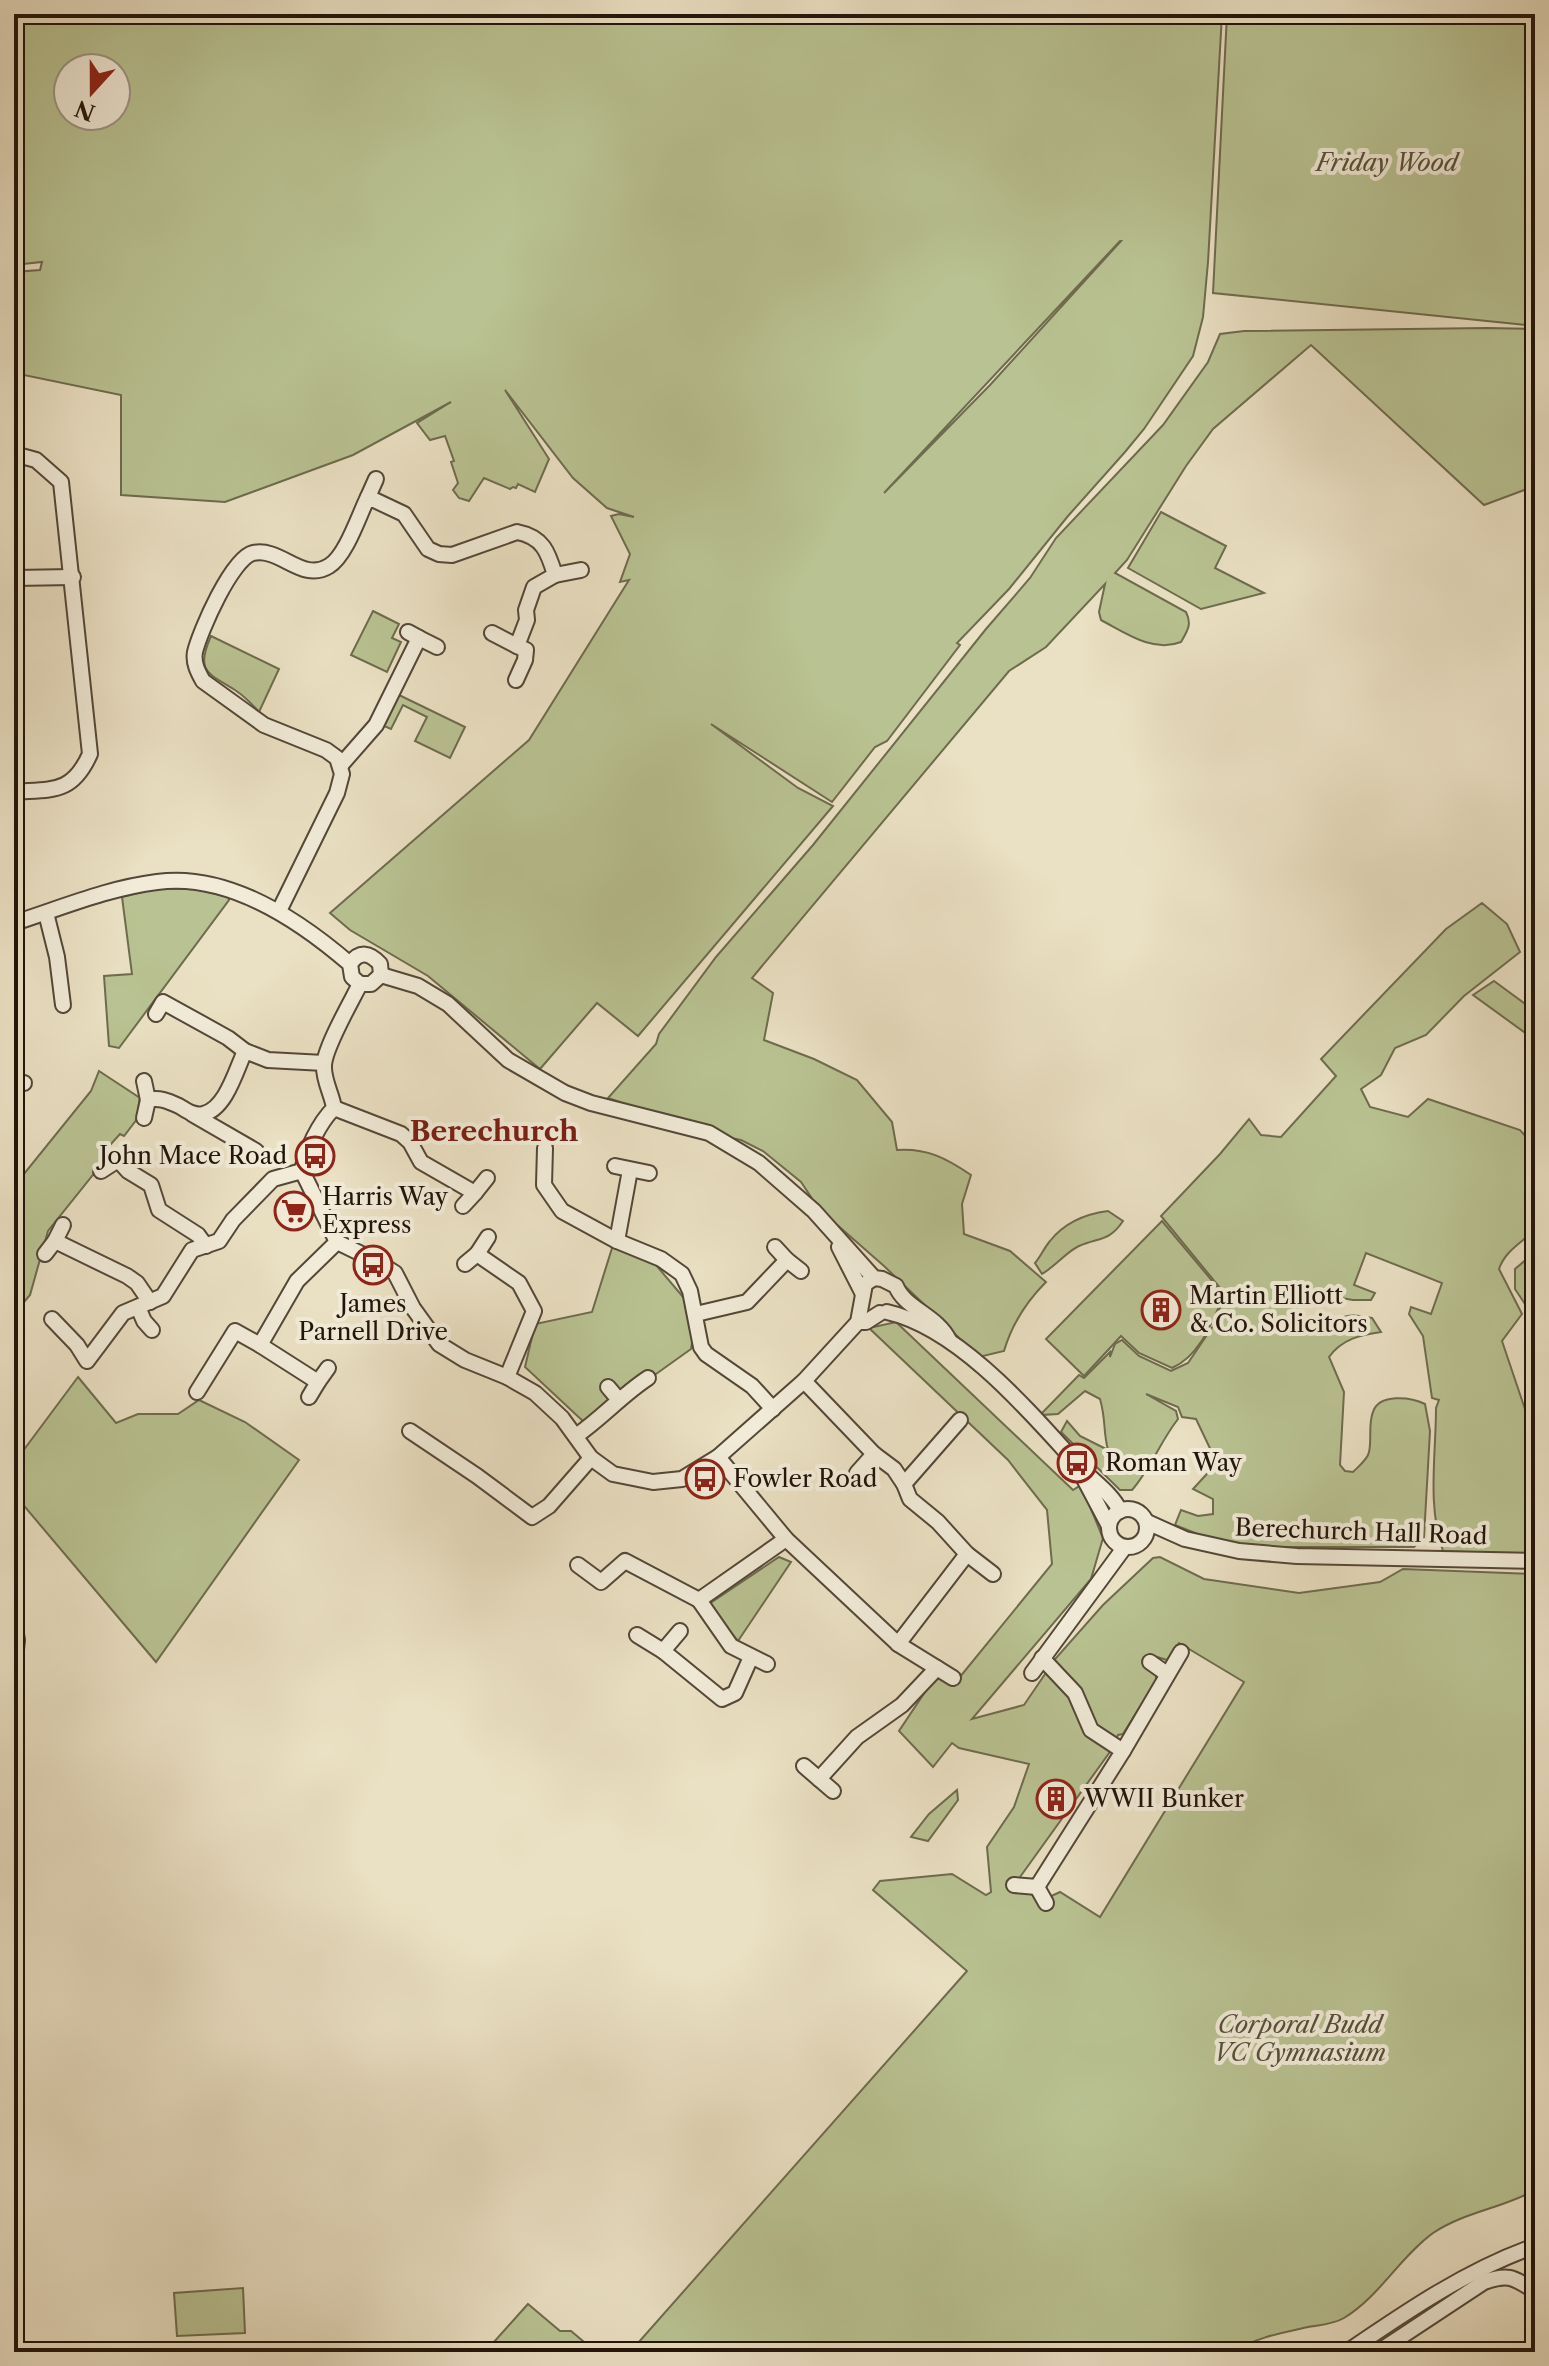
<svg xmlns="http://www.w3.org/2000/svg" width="1549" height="2366" font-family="'Libre Caslon Text',serif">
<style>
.green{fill:#b9c292;stroke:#6e6b4e;stroke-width:2;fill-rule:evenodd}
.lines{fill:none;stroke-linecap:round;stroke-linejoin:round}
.minor-casing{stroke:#544738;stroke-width:18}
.minor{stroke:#f1ebd8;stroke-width:14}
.labels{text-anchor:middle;stroke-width:8;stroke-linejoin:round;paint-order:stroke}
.park-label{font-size:24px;font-style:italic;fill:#57513a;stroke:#f1ebd8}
.poi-label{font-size:24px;fill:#22140a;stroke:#f1ebd8;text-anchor:start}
.street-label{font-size:24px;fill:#22140a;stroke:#f1ebd8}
.quarter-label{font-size:28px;font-weight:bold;fill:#7a1f14;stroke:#f1ebd8}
</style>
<rect width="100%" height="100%" fill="#eae0c3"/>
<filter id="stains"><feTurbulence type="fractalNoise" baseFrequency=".0025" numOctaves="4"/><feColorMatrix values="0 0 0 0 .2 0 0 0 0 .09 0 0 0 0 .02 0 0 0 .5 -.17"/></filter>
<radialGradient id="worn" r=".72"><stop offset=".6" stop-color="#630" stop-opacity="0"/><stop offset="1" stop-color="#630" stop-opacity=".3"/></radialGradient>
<g class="green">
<path d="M14,14H1222L1208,262L1203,317L1193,356L1144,429L1125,452L1068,516L1009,589L957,643L960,645L887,741L875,747L832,802L711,724L798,788L833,806L638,1036L597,1003L540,1069L428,976L350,930L330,913L529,740L629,580L620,582L630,554L611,516L619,514L634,517L607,508L573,478L505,390L549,459L535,492L518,484L516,488L513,487L510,489L484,478L469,501L459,498L453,490L458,483L451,462L454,461L445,436L430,440L417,423L451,402L353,455L225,502L121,495V395L14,373V272L40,270L42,262L14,265ZM68,68H116V116H68ZM1121,241L990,385L884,493L1120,241Z"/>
<polygon points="1227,14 1535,14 1535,326 1213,293"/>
<path d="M1487,328L1535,329V469L1528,477L1533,481L1535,479V486L1484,505L1311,345L1213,429L1186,466L1127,560L1115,573L1186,612C1192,624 1188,630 1181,642C1153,653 1126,633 1101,620L1099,612L1105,584L1046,647L1009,671L752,978L773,993L764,1040L814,1059L857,1080L892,1122L897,1150C927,1148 946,1158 971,1175L962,1204L964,1234L1010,1251L1046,1282C1026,1302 1012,1324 1004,1351L979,1357L884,1266L819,1209L801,1182L763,1151L741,1140L716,1135L608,1098L656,1044L659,1034L716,957L813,845L986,629L1030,578L1056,538L1163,425L1208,362L1220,334L1244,331Z"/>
<polygon points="1161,512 1226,546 1215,568 1264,593 1201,609 1128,568"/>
<polygon points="373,611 399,624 392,638 401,642 387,672 351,655"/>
<path d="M211,636L279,669L259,712C252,704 244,696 235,690C208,673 195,672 211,636Z"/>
<polygon points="399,695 465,727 450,758 415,741 427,717 403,705 391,729 384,726"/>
<polygon points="158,888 196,889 228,897 229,900 119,1048 109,1046 104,976 132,974 122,897"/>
<path d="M1482,903L1507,924L1520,952L1464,996L1426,1035L1395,1048L1381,1075L1361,1089L1370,1107L1408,1117L1428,1099L1520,1130L1535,1147V1236H1528C1516,1246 1504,1254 1499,1269L1522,1314L1502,1341L1526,1412L1528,1445L1535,1457V1555L1443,1551C1427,1506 1436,1455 1436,1408L1439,1400L1432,1398L1423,1336L1409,1314L1411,1307L1431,1314L1442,1283L1366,1253L1354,1285L1375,1293L1371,1300H1353L1300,1291L1295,1312L1311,1327L1329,1326C1342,1313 1355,1314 1372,1318L1381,1332C1360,1335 1342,1339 1329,1357L1344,1392L1340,1465L1345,1471L1353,1472C1359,1466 1368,1459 1369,1452C1372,1439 1368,1424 1373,1412C1379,1393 1411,1397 1425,1404L1430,1431L1424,1537L1414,1547H1262L1215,1541L1175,1525L1181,1510L1198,1516L1213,1514V1499L1193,1489L1217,1463L1196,1419L1182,1417L1178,1407L1146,1394L1176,1411L1178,1419C1160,1442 1151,1468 1132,1490H1120L1061,1432L1067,1421L1080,1436L1108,1450C1103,1432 1106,1419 1100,1399L1085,1391L1058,1414L1040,1415L1079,1375L1084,1378L1110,1352V1357L1115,1344L1122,1340L1139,1356L1171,1371L1188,1363L1213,1326L1225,1294L1161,1216L1220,1154L1249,1119L1261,1135L1281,1137L1336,1076L1321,1059L1446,929Z"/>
<polygon points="1494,981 1535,1011 1535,1040 1473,995"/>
<polygon points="99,1071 140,1098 138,1109 144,1110 124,1136 120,1134 100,1156 104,1161 48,1231 30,1295 14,1314 14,1190 19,1180 91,1091"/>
<path d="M1108,1211L1123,1221C1109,1242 1099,1237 1079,1246C1069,1250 1054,1267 1042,1274L1035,1263C1041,1256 1044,1248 1050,1241C1065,1222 1085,1214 1108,1211Z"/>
<path d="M1162,1221L1224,1295C1212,1322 1200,1356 1172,1368L1139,1353L1121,1336L1084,1376L1046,1339Z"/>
<polygon points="613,1245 656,1265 689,1304 694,1332 691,1349 586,1424 525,1367 535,1324 592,1312"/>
<polygon points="1535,1252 1535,1319 1515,1289 1515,1269"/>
<path d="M896,1322L1073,1490L1081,1485L1103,1538L1091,1579L972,1719L1024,1705L1056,1658L1103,1605L1153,1558L1160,1557L1204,1579L1299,1593L1380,1582L1403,1569L1535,1574V2190C1503,2208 1464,2212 1433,2233C1399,2258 1380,2296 1344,2318C1334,2324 1320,2325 1308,2327C1281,2333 1257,2337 1233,2352H630L967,1971L873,1890L880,1881L952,1874L986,1895L991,1892L987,1847L1014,1807L1029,1764L959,1748L952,1743L933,1767L899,1731L935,1677L955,1683L1052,1564L1047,1510L1008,1460L869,1328ZM1179,1643L1244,1682L1100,1917L1060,1892L1043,1900L1028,1884H1015L1112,1749L1118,1735L1123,1734L1156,1681V1670L1151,1664L1154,1656L1167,1660Z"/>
<polygon points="78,1377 116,1423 138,1414 178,1414 199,1400 245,1422 299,1460 156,1662 14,1494 14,1463"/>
<polygon points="779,1557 791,1562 738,1641 706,1606"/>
<polygon points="957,1790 958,1800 928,1841 911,1837 929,1814"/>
<polygon points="243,2288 245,2333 177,2336 174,2293"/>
<polygon points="528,2304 560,2331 571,2331 596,2352 485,2352"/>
</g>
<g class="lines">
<defs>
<g id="minor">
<path d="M14,454L36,460L61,482L90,754C72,794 53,789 14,792"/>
<polyline points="368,497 376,479"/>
<polyline points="555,575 581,570"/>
<polyline points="14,578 73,577"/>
<polyline points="492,633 517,646"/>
<polyline points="419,638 437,647"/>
<polyline points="341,765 376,725 419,638 408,632"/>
<path d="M279,911L337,793L342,774L337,758L326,750L264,725L203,681C198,672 193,663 195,652C200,631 232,558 253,553C281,547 302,583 329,566C346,556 359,515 368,497L404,514L428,549L439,554L452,555L517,532C543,537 548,552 555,575L534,587L526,610L527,620L517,646L526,650L525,660L516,680"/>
<polyline points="46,913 57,957 63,1005"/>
<path d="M14,923C61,908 108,888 157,882C228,872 299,920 350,964L352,977L360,984H371L381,975"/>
<path d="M350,964C360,950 370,953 380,964L381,975"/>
<path d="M381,975L418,986L448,1004L508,1060L565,1093L591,1103L709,1133L759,1163L814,1211L874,1278L882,1279L896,1286C904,1308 938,1316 949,1340"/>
<path d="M360,984C351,1002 325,1047 324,1065C323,1080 332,1094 334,1108C319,1123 306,1150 302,1171L337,1242L376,1261L395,1273L413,1308L439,1344L465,1360L507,1377L535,1393L562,1418L591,1458L613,1474L653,1482L682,1479L718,1457L804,1381L858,1322L865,1284L874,1278"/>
<polyline points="156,1014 163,1002 228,1038 245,1051 268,1060 324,1063"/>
<path d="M144,1081L148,1100C159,1097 168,1101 179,1106C186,1110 193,1116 203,1114C226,1109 236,1070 245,1051"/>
<polyline points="14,1084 24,1083"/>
<polyline points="334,1108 401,1134 410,1142 421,1162 475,1193 463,1206"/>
<polyline points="192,1114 256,1151"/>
<polyline points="144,1118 148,1100"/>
<polyline points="545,1148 544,1185 562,1211 617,1241 661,1259 682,1274 690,1291 701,1347 706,1354 752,1386 773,1409"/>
<polyline points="615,1166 649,1173"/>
<polyline points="101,1171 118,1160 128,1171 151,1185 159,1210 198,1235 206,1246"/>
<polyline points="475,1193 487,1178"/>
<polyline points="488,1237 477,1254 519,1283 534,1311 507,1377"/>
<polyline points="55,1241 63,1225"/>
<polyline points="617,1241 630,1170"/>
<polyline points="775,1247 787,1260"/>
<polyline points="839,1247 863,1294"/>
<polyline points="45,1254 55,1241 127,1276 137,1283 150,1302"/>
<polyline points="465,1264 477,1254"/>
<polyline points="138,1307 144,1321 152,1330"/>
<path d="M887,1312C959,1328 1030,1412 1078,1465C1091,1480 1112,1493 1120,1511"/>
<polyline points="696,1314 747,1302 787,1260 801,1271"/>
<polyline points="52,1319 77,1345 87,1361 123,1313 163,1296 192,1250 219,1241 233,1220 273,1179 302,1171"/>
<polyline points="858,1322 866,1322 880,1313"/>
<polyline points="260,1345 318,1382 328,1368"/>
<polyline points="804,1381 874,1454 894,1469 904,1484 910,1499 938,1522 967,1554 993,1574"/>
<polyline points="608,1387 619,1400"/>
<polyline points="197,1392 235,1331 260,1345 297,1281 337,1242"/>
<polyline points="309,1397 318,1382"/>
<polyline points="410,1431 477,1476 532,1517 549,1506 591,1458"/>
<path d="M576,1436C602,1418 622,1395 648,1378"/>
<polyline points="718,1457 786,1539 898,1644 953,1678"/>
<polyline points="857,1473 874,1454"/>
<polyline points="1082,1475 1109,1526"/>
<polyline points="904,1484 960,1420"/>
<circle cx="1128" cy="1528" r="19"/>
<polyline points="1147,1522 1185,1539 1239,1551 1297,1556 1535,1561"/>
<polyline points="578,1565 601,1582 625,1561 699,1600 786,1539"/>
<polyline points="699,1600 731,1646 767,1664"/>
<polyline points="14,1623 17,1640 14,1668"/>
<polyline points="680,1631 663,1651 722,1699 735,1693 751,1657"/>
<polyline points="637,1635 663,1651"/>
<polyline points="898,1644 967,1554"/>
<polyline points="1150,1662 1167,1674"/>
<polyline points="1032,1673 1124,1548"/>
<polyline points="1123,1751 1181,1652"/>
<polyline points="804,1766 833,1791"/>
<polyline points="819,1779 857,1737 902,1705 937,1668"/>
<polyline points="1014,1885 1037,1887 1123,1751 1091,1730 1075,1693 1042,1658"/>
<polyline points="1037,1887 1046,1903"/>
<path d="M1347,2352C1407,2311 1467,2270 1535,2246"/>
<path d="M1378,2352L1484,2282C1509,2273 1514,2278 1535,2291"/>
</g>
</defs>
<use href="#minor" class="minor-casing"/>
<use href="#minor" class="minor"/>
</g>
<defs>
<symbol id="bus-ring" viewBox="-11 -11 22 22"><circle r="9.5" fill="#f1ebd8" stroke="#8f2418" stroke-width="1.5"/><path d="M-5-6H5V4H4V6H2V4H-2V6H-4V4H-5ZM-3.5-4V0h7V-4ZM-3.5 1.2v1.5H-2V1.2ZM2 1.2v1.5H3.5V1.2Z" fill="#8f2418"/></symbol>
<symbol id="supermarket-ring" viewBox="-11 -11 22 22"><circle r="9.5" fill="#f1ebd8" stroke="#8f2418" stroke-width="1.5"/><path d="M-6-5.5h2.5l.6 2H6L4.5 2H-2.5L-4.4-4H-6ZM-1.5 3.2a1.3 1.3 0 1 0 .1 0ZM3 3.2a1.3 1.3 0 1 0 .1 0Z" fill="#8f2418"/></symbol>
<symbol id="building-ring" viewBox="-11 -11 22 22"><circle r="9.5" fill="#f1ebd8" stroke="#8f2418" stroke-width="1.5"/><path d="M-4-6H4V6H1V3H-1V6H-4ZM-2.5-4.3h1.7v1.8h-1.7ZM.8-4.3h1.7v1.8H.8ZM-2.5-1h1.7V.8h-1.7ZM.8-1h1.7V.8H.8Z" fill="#8f2418"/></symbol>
</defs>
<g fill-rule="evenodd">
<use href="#bus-ring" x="293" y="1134" width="44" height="44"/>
<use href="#supermarket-ring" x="272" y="1189" width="44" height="44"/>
<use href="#bus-ring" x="351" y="1243" width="44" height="44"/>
<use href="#building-ring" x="1139" y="1288" width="44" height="44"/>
<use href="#bus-ring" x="1055" y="1441" width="44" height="44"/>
<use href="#bus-ring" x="683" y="1457" width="44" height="44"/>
<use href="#building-ring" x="1034" y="1777" width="44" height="44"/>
</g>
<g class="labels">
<g class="park-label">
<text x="1387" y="171">Friday Wood</text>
<text x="1300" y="2033">Corporal Budd<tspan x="1300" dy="28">VC Gymnasium</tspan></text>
</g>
<g class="poi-label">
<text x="287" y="1164" text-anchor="end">John Mace Road</text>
<text x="322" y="1205">Harris Way<tspan x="322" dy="28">Express</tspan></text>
<text x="1189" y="1304">Martin Elliott<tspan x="1189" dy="28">&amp; Co. Solicitors</tspan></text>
<text x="373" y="1312" text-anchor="middle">James<tspan x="373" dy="28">Parnell Drive</tspan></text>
<text x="1105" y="1471">Roman Way</text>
<text x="733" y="1487">Fowler Road</text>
<text x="1084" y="1807">WWII Bunker</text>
</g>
<g class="street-label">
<text transform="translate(1361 1532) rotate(2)" y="8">Berechurch Hall Road</text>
</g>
<g class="quarter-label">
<text x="494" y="1141">Berechurch</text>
</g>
</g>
<rect width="1549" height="2366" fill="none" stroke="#eae0c3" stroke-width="48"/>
<rect x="16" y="16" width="1517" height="2334" fill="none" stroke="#22140a" stroke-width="4"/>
<rect x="24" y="24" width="1501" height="2318" fill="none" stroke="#22140a" stroke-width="2"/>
<g transform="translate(92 92) rotate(201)"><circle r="38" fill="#f1ebd8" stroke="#9e9586" stroke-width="2"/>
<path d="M0-6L14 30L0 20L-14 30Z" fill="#8f2418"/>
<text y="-12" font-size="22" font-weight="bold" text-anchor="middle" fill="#22140a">N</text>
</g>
<rect width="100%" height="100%" filter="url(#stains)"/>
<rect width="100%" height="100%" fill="url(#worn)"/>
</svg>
